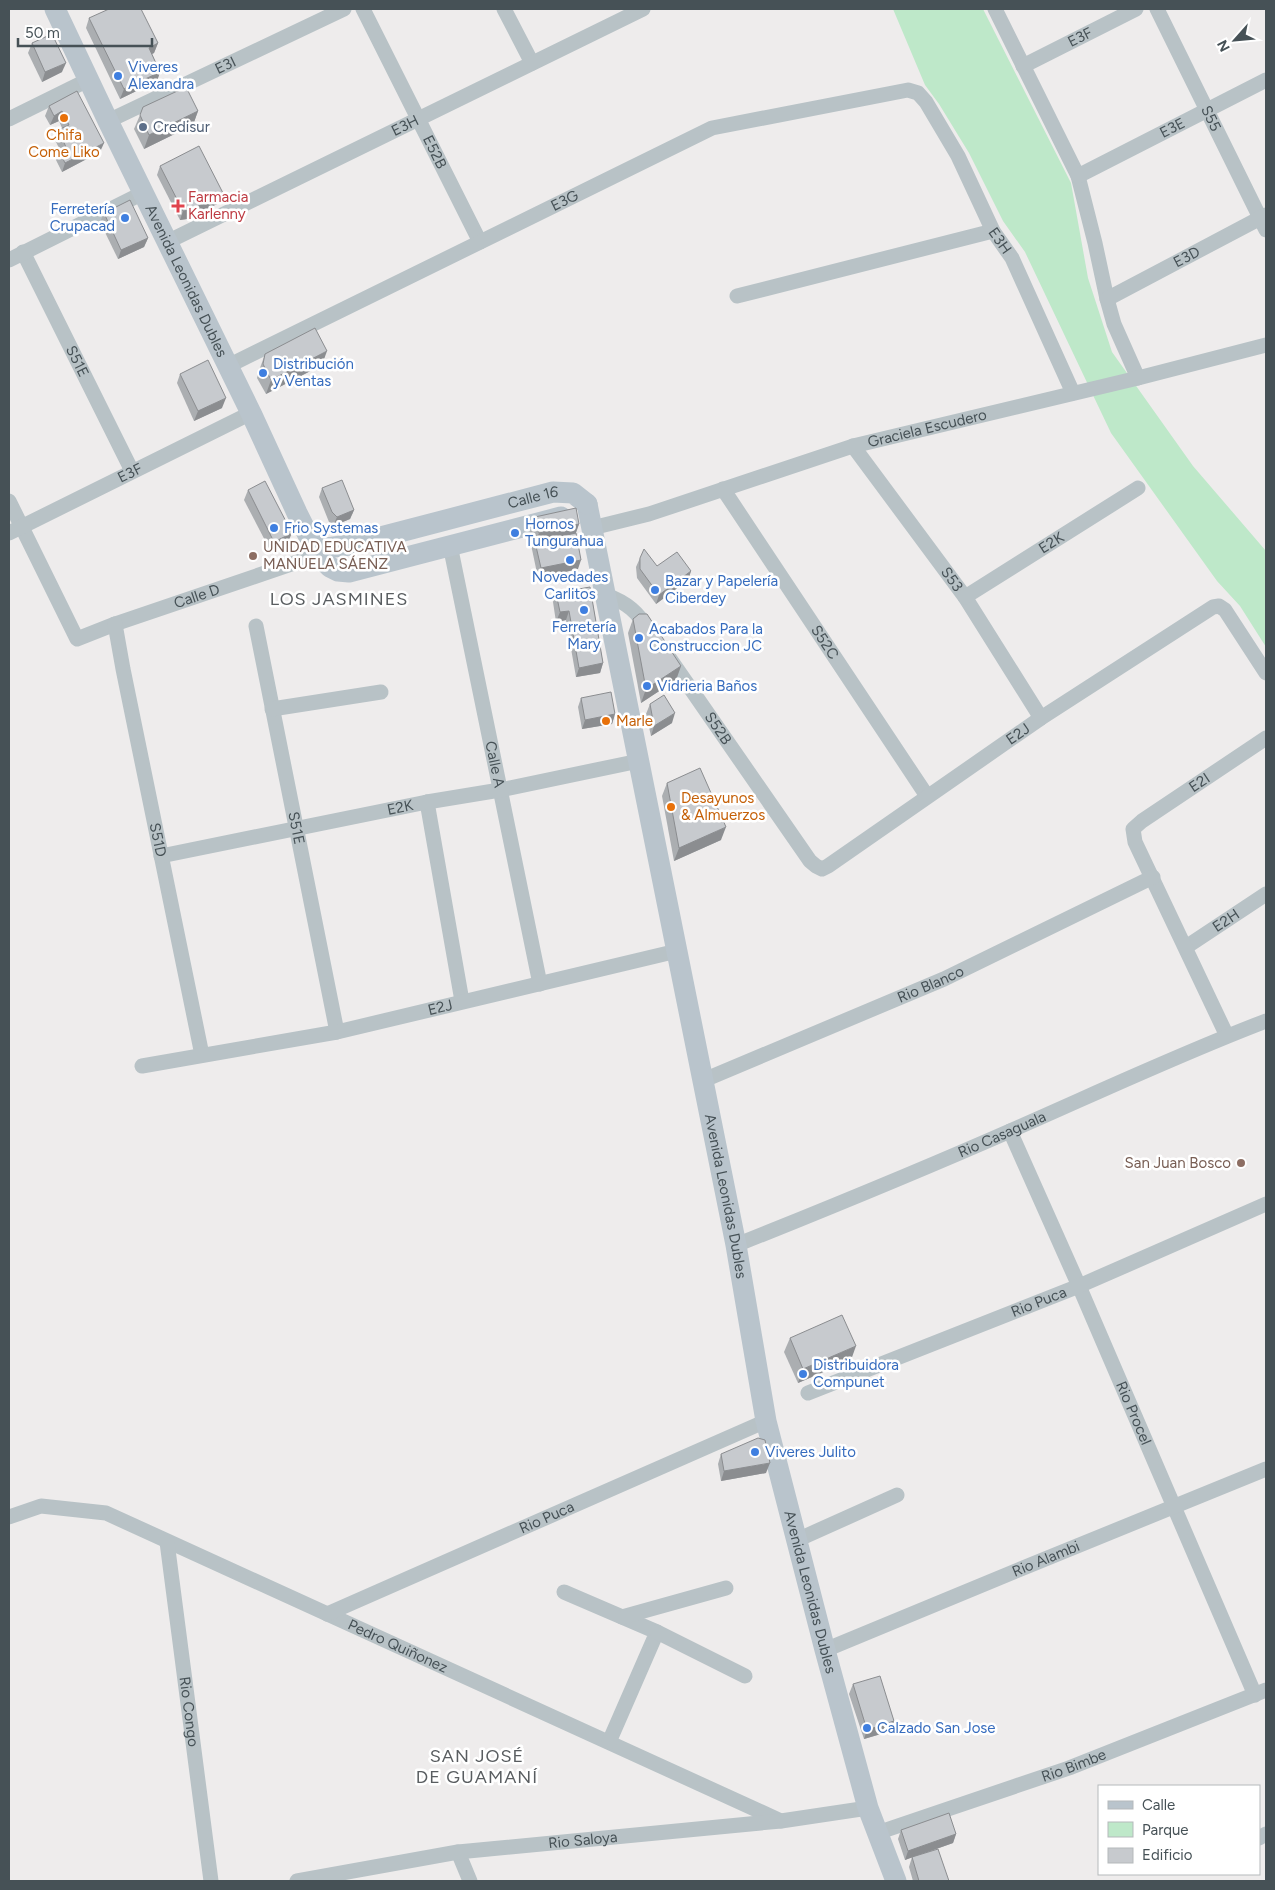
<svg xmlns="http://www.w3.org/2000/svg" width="1275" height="1890" font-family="Figtree,sans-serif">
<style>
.green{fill:#bee8c9}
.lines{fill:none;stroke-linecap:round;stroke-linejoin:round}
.street{stroke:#b8c2c6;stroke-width:15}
.secondary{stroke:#b9c4cc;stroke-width:21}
.wall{fill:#abaeb1}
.shaded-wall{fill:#8b8d90}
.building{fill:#c7cace;stroke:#8b8d90}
.shop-dot{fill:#3f7fe0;stroke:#fff;stroke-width:2}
.food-dot{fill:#e8710a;stroke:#fff;stroke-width:2}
.service-dot{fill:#5c6f8a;stroke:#fff;stroke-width:2}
.health-dot{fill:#e0444e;stroke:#fff;stroke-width:2}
.education-dot{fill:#8d6e63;stroke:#fff;stroke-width:2}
.labels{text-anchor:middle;stroke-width:5;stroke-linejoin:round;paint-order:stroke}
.street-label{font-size:15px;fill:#465156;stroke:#fff}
.shop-label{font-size:15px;fill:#366cbe;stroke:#fff;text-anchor:start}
.service-label{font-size:15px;fill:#4e5e75;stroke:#fff;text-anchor:start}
.food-label{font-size:15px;fill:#c56008;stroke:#fff;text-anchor:start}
.health-label{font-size:15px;fill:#be3a42;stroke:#fff;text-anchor:start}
.education-label{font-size:15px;fill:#785e54;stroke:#fff;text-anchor:start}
.quarter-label{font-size:18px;letter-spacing:1px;fill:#595d60;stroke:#fff}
</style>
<rect width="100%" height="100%" fill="#eeecec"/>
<polygon class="green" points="893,9 983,9 1071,183 1088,278 1112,352 1193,466 1266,551 1266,647 1240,606 1217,581 1111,433 1025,252 1003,221 969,153 939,104 925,85"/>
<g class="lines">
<g class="street">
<path id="s1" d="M363,9L480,242"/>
<polyline points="504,9 532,63"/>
<polyline points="995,9 1078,176 1095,243 1107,299 1114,324 1138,378"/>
<path id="s2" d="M1157,9L1266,230"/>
<path id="s3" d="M1023,66L1136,9"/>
<polyline points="9,119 88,80"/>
<path id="s4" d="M108,121L344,9"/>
<path id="s5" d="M1078,176L1266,80"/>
<path id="s6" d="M167,242L643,9"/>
<path id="s7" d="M23,252L132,471"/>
<polyline points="9,260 143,193"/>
<polyline points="737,296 993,231"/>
<path id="s8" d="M1107,299L1266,215"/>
<path id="s9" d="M228,366L712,128L908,90L918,93L926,102L958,156L993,231L1012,258L1073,393"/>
<path id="s10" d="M853,446L965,597L1041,718"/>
<path id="s11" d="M723,489L927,796"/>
<path id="s12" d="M9,501L77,639L115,624L318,555"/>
<path id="s13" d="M592,528L649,514L853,446L1138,378L1266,345"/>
<path id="s14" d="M9,533L251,413"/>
<path id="s15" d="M450,545L540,984"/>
<path d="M606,595C628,603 637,612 650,631"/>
<path id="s16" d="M965,597L1138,488"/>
<path id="s17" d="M115,624L123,669L202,1055"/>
<path id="s18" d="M256,626L337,1032"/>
<path id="s19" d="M668,656L810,861L816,866L822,869L828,866L1041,718L1213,607L1219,606L1225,610L1266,673"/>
<polyline points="272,709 381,692"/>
<polyline points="427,802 462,1001"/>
<path id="s20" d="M161,856L427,802L500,790L639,761"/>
<path id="s21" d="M1186,947L1266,894"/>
<path id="s22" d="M1227,1036L1135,842L1133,829L1142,821L1266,738"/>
<path id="s23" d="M142,1066L337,1032L677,951"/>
<path id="s24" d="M704,1080L944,979L1153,877"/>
<path id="s25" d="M1010,1131L1079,1286L1255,1695"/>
<path id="s26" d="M736,1245C831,1207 926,1168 1019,1127C1101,1091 1182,1053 1266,1021"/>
<path id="s27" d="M808,1393L1079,1286L1266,1204"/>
<path id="s28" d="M9,1517L41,1506L106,1513L781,1821"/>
<polyline points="797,1540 897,1495"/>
<path id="s29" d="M167,1542L211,1881"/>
<polyline points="564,1592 657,1632 609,1742"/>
<path id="s30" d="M327,1614L766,1421"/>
<polyline points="622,1617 726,1588"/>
<polyline points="657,1632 745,1676"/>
<path id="s31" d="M825,1650L1028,1566L1266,1469"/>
<path id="s32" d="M877,1833L1069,1768L1266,1690"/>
<polyline points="1259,1838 1266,1834"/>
<polyline points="458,1852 470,1881"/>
<path id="s33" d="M297,1881L458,1852L781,1821L868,1808"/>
</g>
<g class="secondary">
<path id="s34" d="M55,9L108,121L251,413L297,513L318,555L330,567L338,571L349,572L561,517"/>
<path id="s35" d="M587,504L736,1245L766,1421L825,1650L868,1808L896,1881"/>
<path id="s36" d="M318,555L326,548L350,545L553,492L573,493L587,504"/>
</g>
</g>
<g class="wall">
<polygon points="89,18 158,43 154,53 152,54 160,72 157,81 120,99 86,28"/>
<polygon points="32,43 62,72 42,82 28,53"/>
<polygon points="77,91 100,152 62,172 56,160 59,151 60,150 55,140 58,130 62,128 59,121 50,125 45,116 49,106"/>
<polygon points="198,111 193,125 144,149 134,129 140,115"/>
<polygon points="160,166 219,203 187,219 180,220 157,175"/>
<polygon points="104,213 148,238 144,247 118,259 100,222"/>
<polygon points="265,354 322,365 266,394 257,378 260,368"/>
<polygon points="180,374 222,408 194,421 177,383"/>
<polygon points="322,488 354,510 350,519 333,526 329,522 319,497"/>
<polygon points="248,490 288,542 271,552 244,500"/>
<polygon points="535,517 579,524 576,533 578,569 538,578 529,535"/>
<polygon points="640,558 657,566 691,571 688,580 656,604 637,578 636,567"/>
<polygon points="590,587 603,663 600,673 576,677 566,620 556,622 553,602 556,593"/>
<polygon points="633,619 681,666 676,680 641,703 628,633"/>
<polygon points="581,698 615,714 612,724 582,729 578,707"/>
<polygon points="650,704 672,723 651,736 646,714"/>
<polygon points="667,783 721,840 674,861 662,796"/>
<polygon points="790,1338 851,1360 798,1383 784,1352"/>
<polygon points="721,1454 766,1473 721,1481 718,1464"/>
<polygon points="853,1684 894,1721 891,1731 864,1739 849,1694"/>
<polygon points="901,1830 956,1834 953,1843 914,1857 949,1881 913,1881 909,1867 912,1857 905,1860 898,1839"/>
</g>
<g class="shaded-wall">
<polygon points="158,43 154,53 145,57 149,48"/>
<polygon points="66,63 62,72 42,82 45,72"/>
<polygon points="160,72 157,81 120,99 124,89"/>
<polygon points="62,111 59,121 50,125 54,116"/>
<polygon points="198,111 193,125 144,149 149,135"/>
<polygon points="104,143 100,152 62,172 65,163"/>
<polygon points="223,193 219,203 187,219 180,220 183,211"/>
<polygon points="148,238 144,247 118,259 121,250"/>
<polygon points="327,351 322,365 266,394 271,380"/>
<polygon points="226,398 222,408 194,421 198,411"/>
<polygon points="354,510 350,519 333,526 337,517"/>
<polygon points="579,524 572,543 535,542 532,551 539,533"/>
<polygon points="292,533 288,542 271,552 274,542"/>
<polygon points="581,560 578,569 538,578 541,568"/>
<polygon points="691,571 688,580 656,604 659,595"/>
<polygon points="569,611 566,620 556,622 560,612"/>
<polygon points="603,663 600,673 576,677 579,668"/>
<polygon points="681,666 676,680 641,703 646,689"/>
<polygon points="675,713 672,723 651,736 654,726"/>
<polygon points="615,714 612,724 582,729 585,720"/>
<polygon points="726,827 721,840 674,861 679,848"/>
<polygon points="856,1346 851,1360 798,1383 803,1369"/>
<polygon points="770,1463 766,1473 721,1481 724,1471"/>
<polygon points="894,1721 891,1731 864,1739 867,1730"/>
<polygon points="956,1834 953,1843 905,1860 908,1851"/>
</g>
<g class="building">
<polygon points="109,9 141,9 158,43 149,48 160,72 124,89 89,18"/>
<polygon points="52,34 66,63 45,72 32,43"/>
<polygon points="186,87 198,111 149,135 140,115 143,107"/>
<polygon points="77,91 104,143 65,163 59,151 66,147 58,130 69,125 62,111 54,116 49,106"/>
<polygon points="199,146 223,193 191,210 183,211 160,166"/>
<polygon points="130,200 148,238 121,250 104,213"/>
<polygon points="315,328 327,351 271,380 263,364 265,354"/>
<polygon points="208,360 226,398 198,411 180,374"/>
<polygon points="342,480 354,510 337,517 332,512 322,488"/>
<polygon points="265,481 292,533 274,542 248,490"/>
<polygon points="576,508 579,524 539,533 535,517"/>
<polygon points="576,533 581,560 541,568 535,542"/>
<polygon points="644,549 657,566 677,552 691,571 659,595 640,569 640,558"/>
<polygon points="590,587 603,663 579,668 569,611 560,612 556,593"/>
<polygon points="639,614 647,614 681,666 646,689 633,619"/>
<polygon points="611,692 615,714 585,720 581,698"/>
<polygon points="664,695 675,713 654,726 650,704"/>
<polygon points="700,768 726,827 679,848 667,783"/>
<polygon points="842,1315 856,1346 803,1369 790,1338"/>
<polygon points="758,1438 765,1440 770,1463 724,1471 721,1454"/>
<polygon points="880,1676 894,1721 867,1730 853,1684"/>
<polygon points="949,1813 956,1834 908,1851 901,1830"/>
<polygon points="938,1849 949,1881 919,1881 912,1857"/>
</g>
<g class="shop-dot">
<circle cx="118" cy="76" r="5"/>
<circle cx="125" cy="218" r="5"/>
<circle cx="263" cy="373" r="5"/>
<circle cx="274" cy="528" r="5"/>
<circle cx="515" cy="533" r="5"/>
<circle cx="570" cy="560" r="5"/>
<circle cx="655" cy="590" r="5"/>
<circle cx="584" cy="610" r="5"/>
<circle cx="639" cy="638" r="5"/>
<circle cx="647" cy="686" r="5"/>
<circle cx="803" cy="1374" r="5"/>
<circle cx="755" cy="1452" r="5"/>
<circle cx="867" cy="1728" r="5"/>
</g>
<g class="food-dot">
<circle cx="64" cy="118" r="5"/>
<circle cx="606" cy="721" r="5"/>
<circle cx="671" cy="807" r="5"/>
</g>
<circle class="service-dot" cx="143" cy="127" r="5"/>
<path class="health-dot" d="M175.5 198.5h5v5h5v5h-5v5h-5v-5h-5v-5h5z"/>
<g class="education-dot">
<circle cx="253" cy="556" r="5"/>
<circle cx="1241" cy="1163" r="5"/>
</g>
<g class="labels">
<g class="street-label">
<text dy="5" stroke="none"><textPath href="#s3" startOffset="64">E3F</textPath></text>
<text dy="5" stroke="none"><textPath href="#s4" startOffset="130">E3I</textPath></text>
<text dy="5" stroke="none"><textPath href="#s2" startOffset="122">S55</textPath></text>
<text dy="5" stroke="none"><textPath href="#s6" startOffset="265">E3H</textPath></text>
<text dy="5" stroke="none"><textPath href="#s5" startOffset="106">E3E</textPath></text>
<text dy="5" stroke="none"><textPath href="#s1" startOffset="160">E52B</textPath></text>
<text dy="5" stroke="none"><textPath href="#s9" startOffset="375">E3G</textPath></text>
<text dy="5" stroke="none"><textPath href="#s9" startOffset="919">E3H</textPath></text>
<text dy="5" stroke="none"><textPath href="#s8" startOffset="90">E3D</textPath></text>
<text dy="5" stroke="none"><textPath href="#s34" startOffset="302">Avenida Leonidas Dubles</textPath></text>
<text dy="5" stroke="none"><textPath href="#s7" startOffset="122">S51E</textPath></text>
<text dy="5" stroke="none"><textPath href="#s13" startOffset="350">Graciela Escudero</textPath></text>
<text dy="5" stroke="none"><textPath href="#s14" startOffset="135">E3F</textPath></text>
<text dy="5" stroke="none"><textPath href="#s36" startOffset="224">Calle 16</textPath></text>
<text dy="5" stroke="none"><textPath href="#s16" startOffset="102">E2K</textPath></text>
<text dy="5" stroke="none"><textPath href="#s10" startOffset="166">S53</textPath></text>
<text dy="5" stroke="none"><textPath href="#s12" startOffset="281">Calle D</textPath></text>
<text dy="5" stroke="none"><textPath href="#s11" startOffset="184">S52C</textPath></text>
<text dy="5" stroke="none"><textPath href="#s19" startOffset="88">S52B</textPath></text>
<text dy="5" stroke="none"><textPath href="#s19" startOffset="502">E2J</textPath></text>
<text dy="5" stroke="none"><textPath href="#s15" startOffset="224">Calle A</textPath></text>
<text dy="5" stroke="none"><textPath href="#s22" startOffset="309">E2I</textPath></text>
<text dy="5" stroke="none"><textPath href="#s20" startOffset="244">E2K</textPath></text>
<text dy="5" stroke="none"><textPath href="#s18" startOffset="206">S51E</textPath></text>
<text dy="5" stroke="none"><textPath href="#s17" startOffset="220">S51D</textPath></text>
<text dy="5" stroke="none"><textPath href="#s21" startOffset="48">E2H</textPath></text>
<text dy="5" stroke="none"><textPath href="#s24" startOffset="246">Rio Blanco</textPath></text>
<text dy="5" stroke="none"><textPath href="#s23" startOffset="304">E2J</textPath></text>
<text dy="5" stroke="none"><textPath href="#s26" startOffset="288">Rio Casaguala</textPath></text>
<text dy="5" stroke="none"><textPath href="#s35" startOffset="706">Avenida Leonidas Dubles</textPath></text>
<text dy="5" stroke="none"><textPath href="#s27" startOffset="248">Rio Puca</textPath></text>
<text dy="5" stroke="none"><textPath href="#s25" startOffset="308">Rio Procel</textPath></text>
<text dy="5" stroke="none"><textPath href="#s30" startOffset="240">Rio Puca</textPath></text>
<text dy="5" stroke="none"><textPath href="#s31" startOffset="239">Rio Alambi</textPath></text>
<text dy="5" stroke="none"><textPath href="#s35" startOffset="1111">Avenida Leonidas Dubles</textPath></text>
<text dy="5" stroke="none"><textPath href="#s28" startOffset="420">Pedro Quiñonez</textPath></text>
<text dy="5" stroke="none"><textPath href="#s29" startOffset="171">Rio Congo</textPath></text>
<text dy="5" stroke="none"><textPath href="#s32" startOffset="208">Rio Bimbe</textPath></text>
<text dy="5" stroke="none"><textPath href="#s33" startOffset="289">Rio Saloya</textPath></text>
</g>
<g class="shop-label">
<text x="128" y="72">Viveres<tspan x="128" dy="17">Alexandra</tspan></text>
<text x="115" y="214" text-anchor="end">Ferretería<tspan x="115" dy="17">Crupacad</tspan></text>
<text x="273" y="369">Distribución<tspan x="273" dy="17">y Ventas</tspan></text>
<text x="525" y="529">Hornos<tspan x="525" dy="17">Tungurahua</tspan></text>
<text x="284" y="533">Frio Systemas</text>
<text x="570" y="582" text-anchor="middle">Novedades<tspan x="570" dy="17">Carlitos</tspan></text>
<text x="665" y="586">Bazar y Papelería<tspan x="665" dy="17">Ciberdey</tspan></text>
<text x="584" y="632" text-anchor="middle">Ferretería<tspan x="584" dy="17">Mary</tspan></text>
<text x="649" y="634">Acabados Para la<tspan x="649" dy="17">Construccion JC</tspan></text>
<text x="657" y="691">Vidrieria Baños</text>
<text x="813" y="1370">Distribuidora<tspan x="813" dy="17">Compunet</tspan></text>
<text x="765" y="1457">Viveres Julito</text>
<text x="877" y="1733">Calzado San Jose</text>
</g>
<g class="service-label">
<text x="153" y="132">Credisur</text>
</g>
<g class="food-label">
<text x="64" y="140" text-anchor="middle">Chifa<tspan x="64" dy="17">Come Liko</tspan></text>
<text x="616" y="726">Marle</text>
<text x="681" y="803">Desayunos<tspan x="681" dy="17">&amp; Almuerzos</tspan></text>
</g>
<g class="health-label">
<text x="188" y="202">Farmacia<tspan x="188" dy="17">Karlenny</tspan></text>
</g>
<g class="education-label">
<text x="263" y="552">UNIDAD EDUCATIVA<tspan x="263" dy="17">MANUELA SÁENZ</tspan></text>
<text x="1231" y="1168" text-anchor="end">San Juan Bosco</text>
</g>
<g class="quarter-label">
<text x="339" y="605">LOS JASMINES</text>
<text x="477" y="1762">SAN JOSÉ<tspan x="477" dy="21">DE GUAMANÍ</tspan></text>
</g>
</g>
<rect width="1275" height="1890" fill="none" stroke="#465156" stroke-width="20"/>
<rect x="1098" y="1785" width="162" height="90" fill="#ffffff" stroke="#b5b9bb"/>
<rect x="1108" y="1801" width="25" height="8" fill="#b9c4cc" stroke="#b5b9bb"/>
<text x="1142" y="1810" font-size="15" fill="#465156">Calle</text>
<rect x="1108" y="1822" width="25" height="15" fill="#bee8c9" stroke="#b5b9bb"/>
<text x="1142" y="1835" font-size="15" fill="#465156">Parque</text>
<rect x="1108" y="1848" width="25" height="15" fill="#c7cace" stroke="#b5b9bb"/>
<text x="1142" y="1860" font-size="15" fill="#465156">Edificio</text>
<g transform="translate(1235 40) rotate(243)" stroke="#ffffff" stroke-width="4" paint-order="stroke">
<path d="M0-4L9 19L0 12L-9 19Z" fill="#465156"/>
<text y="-8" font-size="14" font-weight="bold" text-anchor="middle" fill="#465156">N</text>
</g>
<path d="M18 38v8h134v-8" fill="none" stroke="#465156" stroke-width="2.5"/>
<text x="25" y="38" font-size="15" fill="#465156" stroke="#ffffff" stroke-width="4" paint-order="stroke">50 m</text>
</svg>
